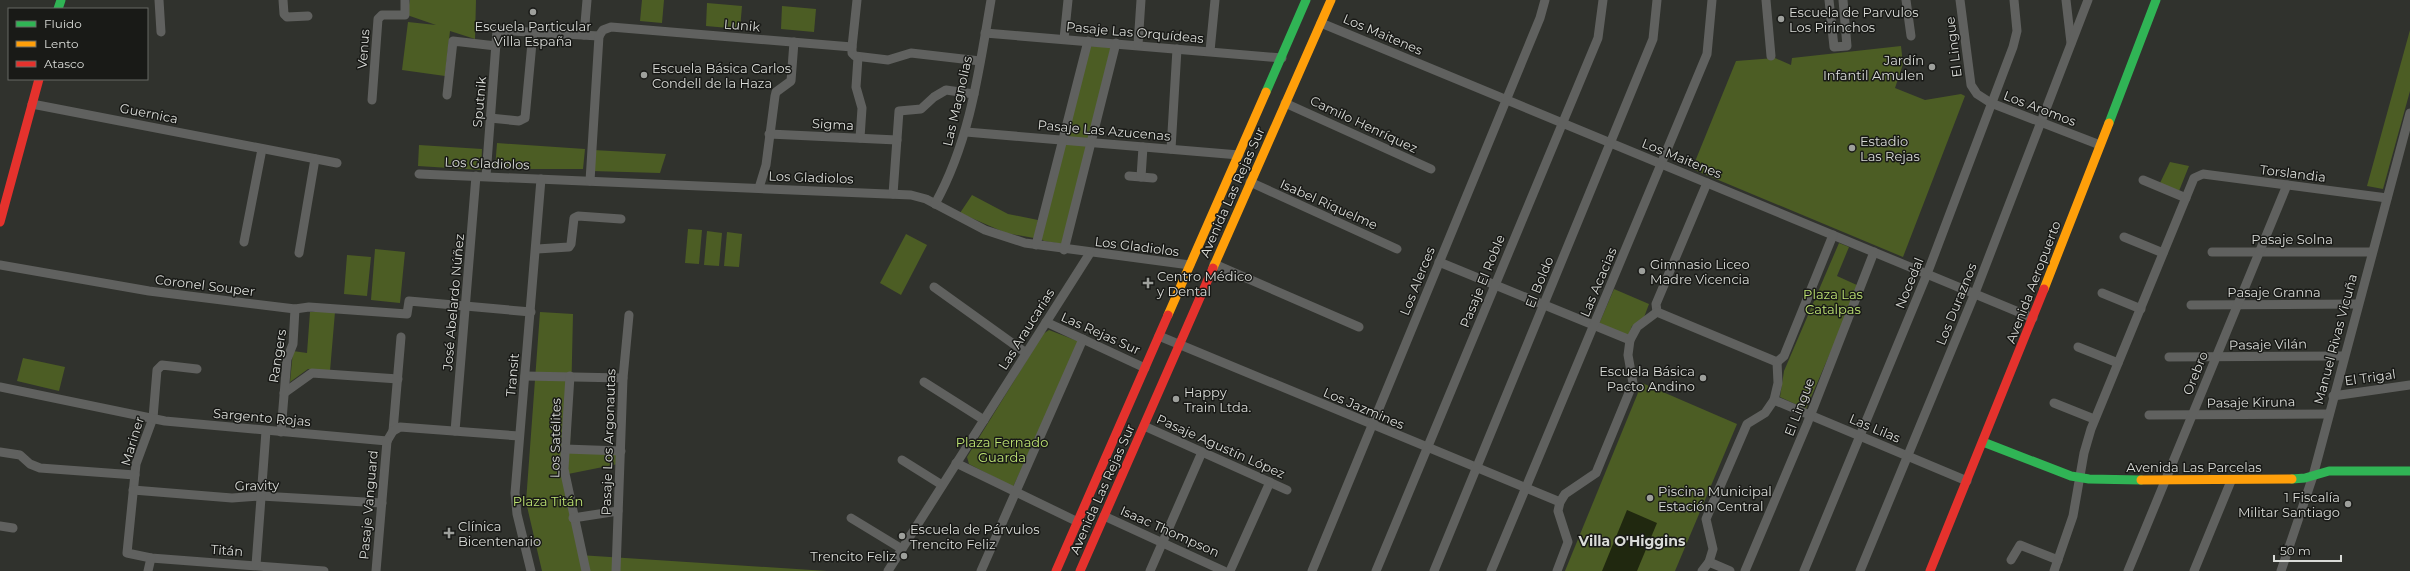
<svg xmlns="http://www.w3.org/2000/svg" width="2410" height="571" font-family="Montserrat,sans-serif">
<style>
.green{fill:#4c5d24}
.water{fill:#20280f}
.lines{fill:none;stroke-linecap:round;stroke-linejoin:round}
.street{stroke:#60615f;stroke-width:9}
.fast{stroke:#30b455;stroke-width:9}
.slow{stroke:#ff9f0a;stroke-width:9}
.jam{stroke:#e5322d;stroke-width:9}
.poi-dot{fill:#9ea09c;stroke:#191a17;stroke-width:1.5}
.labels{text-anchor:middle;stroke-width:3;stroke-linejoin:round;paint-order:stroke}
.poi-label{font-size:13px;fill:#dadcd8;stroke:#191a17;text-anchor:start}
.street-label{font-size:13px;fill:#dadcd8;stroke:#191a17}
.park-label{font-size:13px;fill:#bee473;stroke:#191a17}
.neighbourhood-label{font-size:14px;font-weight:bold;fill:#dadcd8;stroke:#191a17}
</style>
<rect width="100%" height="100%" fill="#30322d"/>
<g class="green">
<polygon points="410,0 476,0 475,39 450,31 445,76 402,70 408,22 436,25 407,15"/>
<polygon points="642,0 664,0 662,23 640,21"/>
<polygon points="707,3 742,6 740,29 706,26"/>
<polygon points="782,6 816,9 814,32 781,29"/>
<polygon points="2410,30 2410,91 2383,189 2367,186"/>
<polygon points="1089,46 1111,47 1062,244 1044,241 1041,239"/>
<polygon points="1901,46 1903,64 1895,88 1925,100 1961,94 1965,96 1903,257 1692,169 1736,61 1775,58 1791,65 1792,58"/>
<polygon points="497,143 585,149 583,169 495,169"/>
<polygon points="419,145 482,149 481,170 418,166"/>
<polygon points="593,150 666,154 660,173 592,171"/>
<polygon points="2170,162 2189,166 2179,191 2160,183"/>
<polygon points="972,195 1008,214 1038,220 1034,238 1006,233 960,213"/>
<polygon points="688,229 702,230 699,264 685,263"/>
<polygon points="707,231 722,233 719,266 704,265"/>
<polygon points="727,232 742,234 739,267 724,266"/>
<polygon points="906,234 927,245 901,295 880,283"/>
<polygon points="1839,243 1849,247 1837,276 1859,286 1806,409 1780,397 1784,371"/>
<polygon points="375,249 405,252 400,303 371,300"/>
<polygon points="347,255 371,257 367,296 344,294"/>
<polygon points="1614,289 1649,304 1643,320 1632,326 1628,336 1599,324"/>
<polygon points="310,312 335,312 330,371 308,369 290,382 293,351 307,353"/>
<polygon points="540,312 573,314 570,446 618,447 618,464 568,474 579,555 827,571 542,571 526,502"/>
<polygon points="1049,330 1080,342 1013,487 969,464 967,457 1043,334"/>
<polygon points="23,358 65,367 59,391 17,381"/>
<polygon points="1642,383 1737,424 1675,571 1565,571"/>
</g>
<polygon class="water" points="1627,510 1657,523 1637,571 1602,571"/>
<g class="lines">
<g class="street">
<polyline points="159,0 161,32"/>
<polyline points="283,0 284,14 287,17 308,16"/>
<polyline points="857,0 852,47 852,53 855,56 888,60 911,53 980,61"/>
<polyline points="1766,0 1771,56"/>
<polyline points="1829,0 1834,47 1847,46 1843,0"/>
<polyline points="1906,0 1911,36"/>
<polyline points="1960,0 1971,85 1977,94 1991,103 2100,145"/>
<polyline points="2066,0 2071,43"/>
<polyline points="1321,23 2033,318"/>
<polyline points="985,33 1282,58"/>
<polyline points="584,35 587,0"/>
<polyline points="599,36 603,30 611,27 852,47"/>
<polyline points="1064,39 1068,0"/>
<polyline points="1138,45 1141,0"/>
<polyline points="1210,51 1215,0"/>
<polyline points="858,57 856,87 862,108 860,138"/>
<polyline points="447,95 453,41 496,46"/>
<polyline points="372,100 378,19 382,15 405,15 405,0"/>
<polyline points="1285,103 1431,169"/>
<polyline points="32,104 337,163"/>
<polyline points="490,118 519,121 525,118 533,32"/>
<polyline points="966,132 1239,155"/>
<polyline points="769,134 897,140"/>
<polyline points="1171,149 1177,49"/>
<polyline points="419,174 911,195 926,199 985,230 1025,243 1190,265"/>
<polyline points="486,176 497,30 599,36"/>
<polyline points="1129,176 1153,178"/>
<polyline points="1141,177 1143,147"/>
<polyline points="2143,180 2186,198"/>
<polyline points="590,181 599,36"/>
<polyline points="1250,182 1397,249"/>
<polyline points="759,188 766,165 775,96 776,92 791,81 794,42"/>
<polyline points="893,194 899,111 921,109 934,97 946,90 974,94"/>
<path d="M935,204C970,141 979,71 991,0"/>
<polyline points="2124,237 2163,253"/>
<polyline points="244,242 262,149"/>
<polyline points="1036,245 1088,41"/>
<polyline points="537,249 569,247 571,244 574,218 578,216 621,219"/>
<polyline points="1064,250 1116,43"/>
<polyline points="2212,252 2372,252"/>
<polyline points="299,253 315,159"/>
<polyline points="1439,262 1630,340"/>
<polyline points="1214,264 1359,327"/>
<polyline points="0,265 149,291 295,309 309,307 407,314 409,301 531,312"/>
<polyline points="934,287 1026,353"/>
<polyline points="2102,293 2141,309"/>
<polyline points="2191,305 2358,304"/>
<polyline points="1657,312 1656,304 1707,183"/>
<polyline points="1657,312 1777,362"/>
<polyline points="1046,322 1145,368"/>
<polyline points="1159,336 1560,502"/>
<polyline points="2078,347 2118,363"/>
<polyline points="2169,357 2344,356"/>
<polyline points="1777,362 1784,356 1833,235"/>
<polyline points="197,369 162,365 157,370 153,418 136,464 127,553 151,558 324,571"/>
<polyline points="525,376 623,378"/>
<polyline points="570,376 564,469 586,571"/>
<polyline points="924,382 984,420"/>
<polyline points="0,387 165,421 387,441"/>
<polyline points="284,393 312,373 398,379"/>
<polyline points="2333,396 2410,385"/>
<polyline points="1774,400 1967,481"/>
<polyline points="2054,403 2094,419"/>
<polyline points="2149,415 2328,414"/>
<polyline points="1144,426 1287,490"/>
<polyline points="393,431 401,337"/>
<polyline points="455,431 476,176"/>
<polyline points="281,432 287,359 293,344 295,309"/>
<polyline points="387,441 393,431 400,427 519,436"/>
<polyline points="565,449 621,451"/>
<polyline points="0,452 20,455 30,464 40,468 135,475"/>
<polyline points="902,460 942,485"/>
<polyline points="956,463 1078,522"/>
<polyline points="133,490 232,498 261,496 382,503"/>
<polyline points="1104,516 1224,571"/>
<polyline points="573,518 618,511"/>
<polyline points="851,518 902,549"/>
<polyline points="0,526 13,528"/>
<polyline points="2011,560 2020,545 2058,560"/>
<polyline points="1709,562 1730,571"/>
<polyline points="256,565 266,431"/>
<polyline points="148,571 151,558"/>
<polyline points="376,571 387,441"/>
<polyline points="531,571 517,514 515,493 541,179"/>
<polyline points="616,571 623,378 629,315"/>
<polyline points="888,571 1090,253"/>
<polyline points="981,571 1083,339"/>
<polyline points="1150,571 1202,452"/>
<polyline points="1230,571 1270,482"/>
<polyline points="1312,571 1540,18 1545,0"/>
<polyline points="1376,571 1598,38 1603,0"/>
<polyline points="1434,571 1653,39 1657,0"/>
<polyline points="1491,571 1707,54 1712,0"/>
<polyline points="1557,571 1568,542 1558,511 1560,502 1565,494 1596,473 1633,383 1628,355 1630,340 1637,327 1657,312"/>
<polyline points="1702,571 1709,562 1713,549 1706,519 1747,424 1765,413 1774,400 1778,383 1777,362"/>
<polyline points="1745,571 1807,424 1874,252"/>
<polyline points="1804,571 1927,274 2013,47 2017,31 2014,0"/>
<polyline points="1860,571 1975,293 2088,0"/>
<polyline points="2054,571 2073,516 2084,453 2091,429 2194,178 2203,174 2387,198"/>
<polyline points="2128,571 2287,185"/>
<polyline points="2194,571 2231,481"/>
<polyline points="2281,571 2313,476 2410,113"/>
</g>
<g class="fast">
<polyline points="58,9 61,0"/>
<polyline points="1266,92 1306,0"/>
<polyline points="2109,123 2156,0"/>
<polyline points="1983,442 2071,476 2089,479 2141,480"/>
<polyline points="2292,479 2305,478 2329,471 2410,471"/>
</g>
<g class="slow">
<polyline points="1213,268 1331,0"/>
<polyline points="2044,289 2109,123"/>
<polyline points="1168,315 1266,92"/>
<polyline points="2141,480 2292,479"/>
</g>
<g class="jam">
<polyline points="0,222 39,79"/>
<polyline points="1056,571 1168,315"/>
<polyline points="1080,571 1213,268"/>
<polyline points="1930,571 2044,289"/>
</g>
</g>
<g class="poi-dot">
<circle cx="533" cy="12" r="4"/>
<circle cx="1781" cy="19" r="4"/>
<circle cx="1932" cy="67" r="4"/>
<circle cx="644" cy="75" r="4"/>
<circle cx="1852" cy="148" r="4"/>
<circle cx="1642" cy="271" r="4"/>
<path d="M1146 277h4v4h4v4h-4v4h-4v-4h-4v-4h4z"/>
<circle cx="1703" cy="378" r="4"/>
<circle cx="1176" cy="399" r="4"/>
<circle cx="1650" cy="498" r="4"/>
<circle cx="2348" cy="504" r="4"/>
<path d="M447 527h4v4h4v4h-4v4h-4v-4h-4v-4h4z"/>
<circle cx="902" cy="536" r="4"/>
<circle cx="904" cy="556" r="4"/>
</g>
<g class="labels">
<g class="poi-label">
<text x="1789" y="17">Escuela de Parvulos<tspan x="1789" dy="15">Los Pirinchos</tspan></text>
<text x="533" y="31" text-anchor="middle">Escuela Particular<tspan x="533" dy="15">Villa España</tspan></text>
<text x="1924" y="65" text-anchor="end">Jardín<tspan x="1924" dy="15">Infantil Amulen</tspan></text>
<text x="652" y="73">Escuela Básica Carlos<tspan x="652" dy="15">Condell de la Haza</tspan></text>
<text x="1860" y="146">Estadio<tspan x="1860" dy="15">Las Rejas</tspan></text>
<text x="1650" y="269">Gimnasio Liceo<tspan x="1650" dy="15">Madre Vicencia</tspan></text>
<text x="1157" y="281">Centro Médico<tspan x="1157" dy="15">y Dental</tspan></text>
<text x="1695" y="376" text-anchor="end">Escuela Básica<tspan x="1695" dy="15">Pacto Andino</tspan></text>
<text x="1184" y="397">Happy<tspan x="1184" dy="15">Train Ltda.</tspan></text>
<text x="1658" y="496">Piscina Municipal<tspan x="1658" dy="15">Estación Central</tspan></text>
<text x="2340" y="502" text-anchor="end">1 Fiscalía<tspan x="2340" dy="15">Militar Santiago</tspan></text>
<text x="458" y="531">Clínica<tspan x="458" dy="15">Bicentenario</tspan></text>
<text x="910" y="534">Escuela de Párvulos<tspan x="910" dy="15">Trencito Feliz</tspan></text>
<text x="896" y="561" text-anchor="end">Trencito Feliz</text>
</g>
<g class="street-label">
<text transform="translate(742 25) rotate(5)" y="5">Lunik</text>
<text transform="translate(1135 32) rotate(5)" y="5">Pasaje Las Orquídeas</text>
<text transform="translate(1383 34) rotate(23)" y="5">Los Maitenes</text>
<text transform="translate(1953 47) rotate(-97)" y="5">El Lingue</text>
<text transform="translate(363 49) rotate(-86)" y="5">Venus</text>
<text transform="translate(957 101) rotate(-77)" y="5">Las Magnolias</text>
<text transform="translate(479 102) rotate(-85)" y="5">Sputnik</text>
<text transform="translate(2040 108) rotate(21)" y="5">Los Aromos</text>
<text transform="translate(149 113) rotate(11)" y="5">Guernica</text>
<text transform="translate(833 124) rotate(3)" y="5">Sigma</text>
<text transform="translate(1364 124) rotate(25)" y="5">Camilo Henríquez</text>
<text transform="translate(1104 130) rotate(5)" y="5">Pasaje Las Azucenas</text>
<text transform="translate(1682 158) rotate(22)" y="5">Los Maitenes</text>
<text transform="translate(487 163) rotate(2)" y="5">Los Gladiolos</text>
<text transform="translate(2293 173) rotate(7)" y="5">Torslandia</text>
<text transform="translate(811 177) rotate(2)" y="5">Los Gladiolos</text>
<text transform="translate(1232 192) rotate(-66)" y="5">Avenida Las Rejas Sur</text>
<text transform="translate(1329 204) rotate(24)" y="5">Isabel Riquelme</text>
<text x="2292" y="244">Pasaje Solna</text>
<text transform="translate(1137 246) rotate(7)" y="5">Los Gladiolos</text>
<text transform="translate(1417 281) rotate(-68)" y="5">Los Alerces</text>
<text transform="translate(1482 281) rotate(-68)" y="5">Pasaje El Roble</text>
<text transform="translate(1539 282) rotate(-68)" y="5">El Boldo</text>
<text transform="translate(1598 282) rotate(-67)" y="5">Las Acacias</text>
<text transform="translate(2033 282) rotate(-69)" y="5">Avenida Aeropuerto</text>
<text transform="translate(1909 283) rotate(-68)" y="5">Nocedal</text>
<text transform="translate(205 285) rotate(7)" y="5">Coronel Souper</text>
<text x="2274" y="297">Pasaje Granna</text>
<text transform="translate(453 302) rotate(-85)" y="5">José Abelardo Núñez</text>
<text transform="translate(1956 304) rotate(-68)" y="5">Los Duraznos</text>
<text transform="translate(1026 329) rotate(-58)" y="5">Las Araucarias</text>
<text transform="translate(1101 333) rotate(24)" y="5">Las Rejas Sur</text>
<text transform="translate(2335 339) rotate(-75)" y="5">Manuel Rivas Vicuña</text>
<text transform="translate(2268 344) rotate(-1)" y="5">Pasaje Vilán</text>
<text transform="translate(277 356) rotate(-81)" y="5">Rangers</text>
<text transform="translate(2195 373) rotate(-68)" y="5">Orebro</text>
<text transform="translate(512 375) rotate(-85)" y="5">Transit</text>
<text transform="translate(2370 377) rotate(-8)" y="5">El Trigal</text>
<text transform="translate(2251 402) rotate(-1)" y="5">Pasaje Kiruna</text>
<text transform="translate(1799 407) rotate(-69)" y="5">El Lingue</text>
<text transform="translate(1364 408) rotate(23)" y="5">Los Jazmines</text>
<text transform="translate(262 417) rotate(5)" y="5">Sargento Rojas</text>
<text transform="translate(1875 428) rotate(23)" y="5">Las Lilas</text>
<text transform="translate(555 438) rotate(-89)" y="5">Los Satélites</text>
<text transform="translate(132 441) rotate(-73)" y="5">Mariner</text>
<text transform="translate(608 442) rotate(-88)" y="5">Pasaje Los Argonautas</text>
<text transform="translate(1221 446) rotate(24)" y="5">Pasaje Agustín López</text>
<text x="2194" y="472">Avenida Las Parcelas</text>
<text transform="translate(257 485) rotate(-1)" y="5">Gravity</text>
<text transform="translate(1102 489) rotate(-66)" y="5">Avenida Las Rejas Sur</text>
<text transform="translate(368 505) rotate(-85)" y="5">Pasaje Vanguard</text>
<text transform="translate(1170 531) rotate(24)" y="5">Isaac Thompson</text>
<text transform="translate(227 550) rotate(4)" y="5">Titán</text>
</g>
<g class="park-label">
<text x="1833" y="299">Plaza Las<tspan x="1833" dy="15">Catalpas</tspan></text>
<text x="1002" y="447">Plaza Fernado<tspan x="1002" dy="15">Guarda</tspan></text>
<text x="548" y="506">Plaza Titán</text>
</g>
<g class="neighbourhood-label">
<text x="1632" y="546">Villa O'Higgins</text>
</g>
</g>
<rect x="8" y="8" width="140" height="72" fill="#191a17" stroke="#666864"/>
<rect x="16" y="21" width="20" height="6" fill="#30b455" stroke="#666864"/>
<text x="44" y="28" font-size="12" fill="#dadcd8">Fluido</text>
<rect x="16" y="41" width="20" height="6" fill="#ff9f0a" stroke="#666864"/>
<text x="44" y="48" font-size="12" fill="#dadcd8">Lento</text>
<rect x="16" y="61" width="20" height="6" fill="#e5322d" stroke="#666864"/>
<text x="44" y="68" font-size="12" fill="#dadcd8">Atasco</text>
<path d="M2274 555v6h67v-6" fill="none" stroke="#dadcd8" stroke-width="2"/>
<text x="2280" y="555" font-size="12" fill="#dadcd8" stroke="#191a17" stroke-width="3" paint-order="stroke">50 m</text>
</svg>
